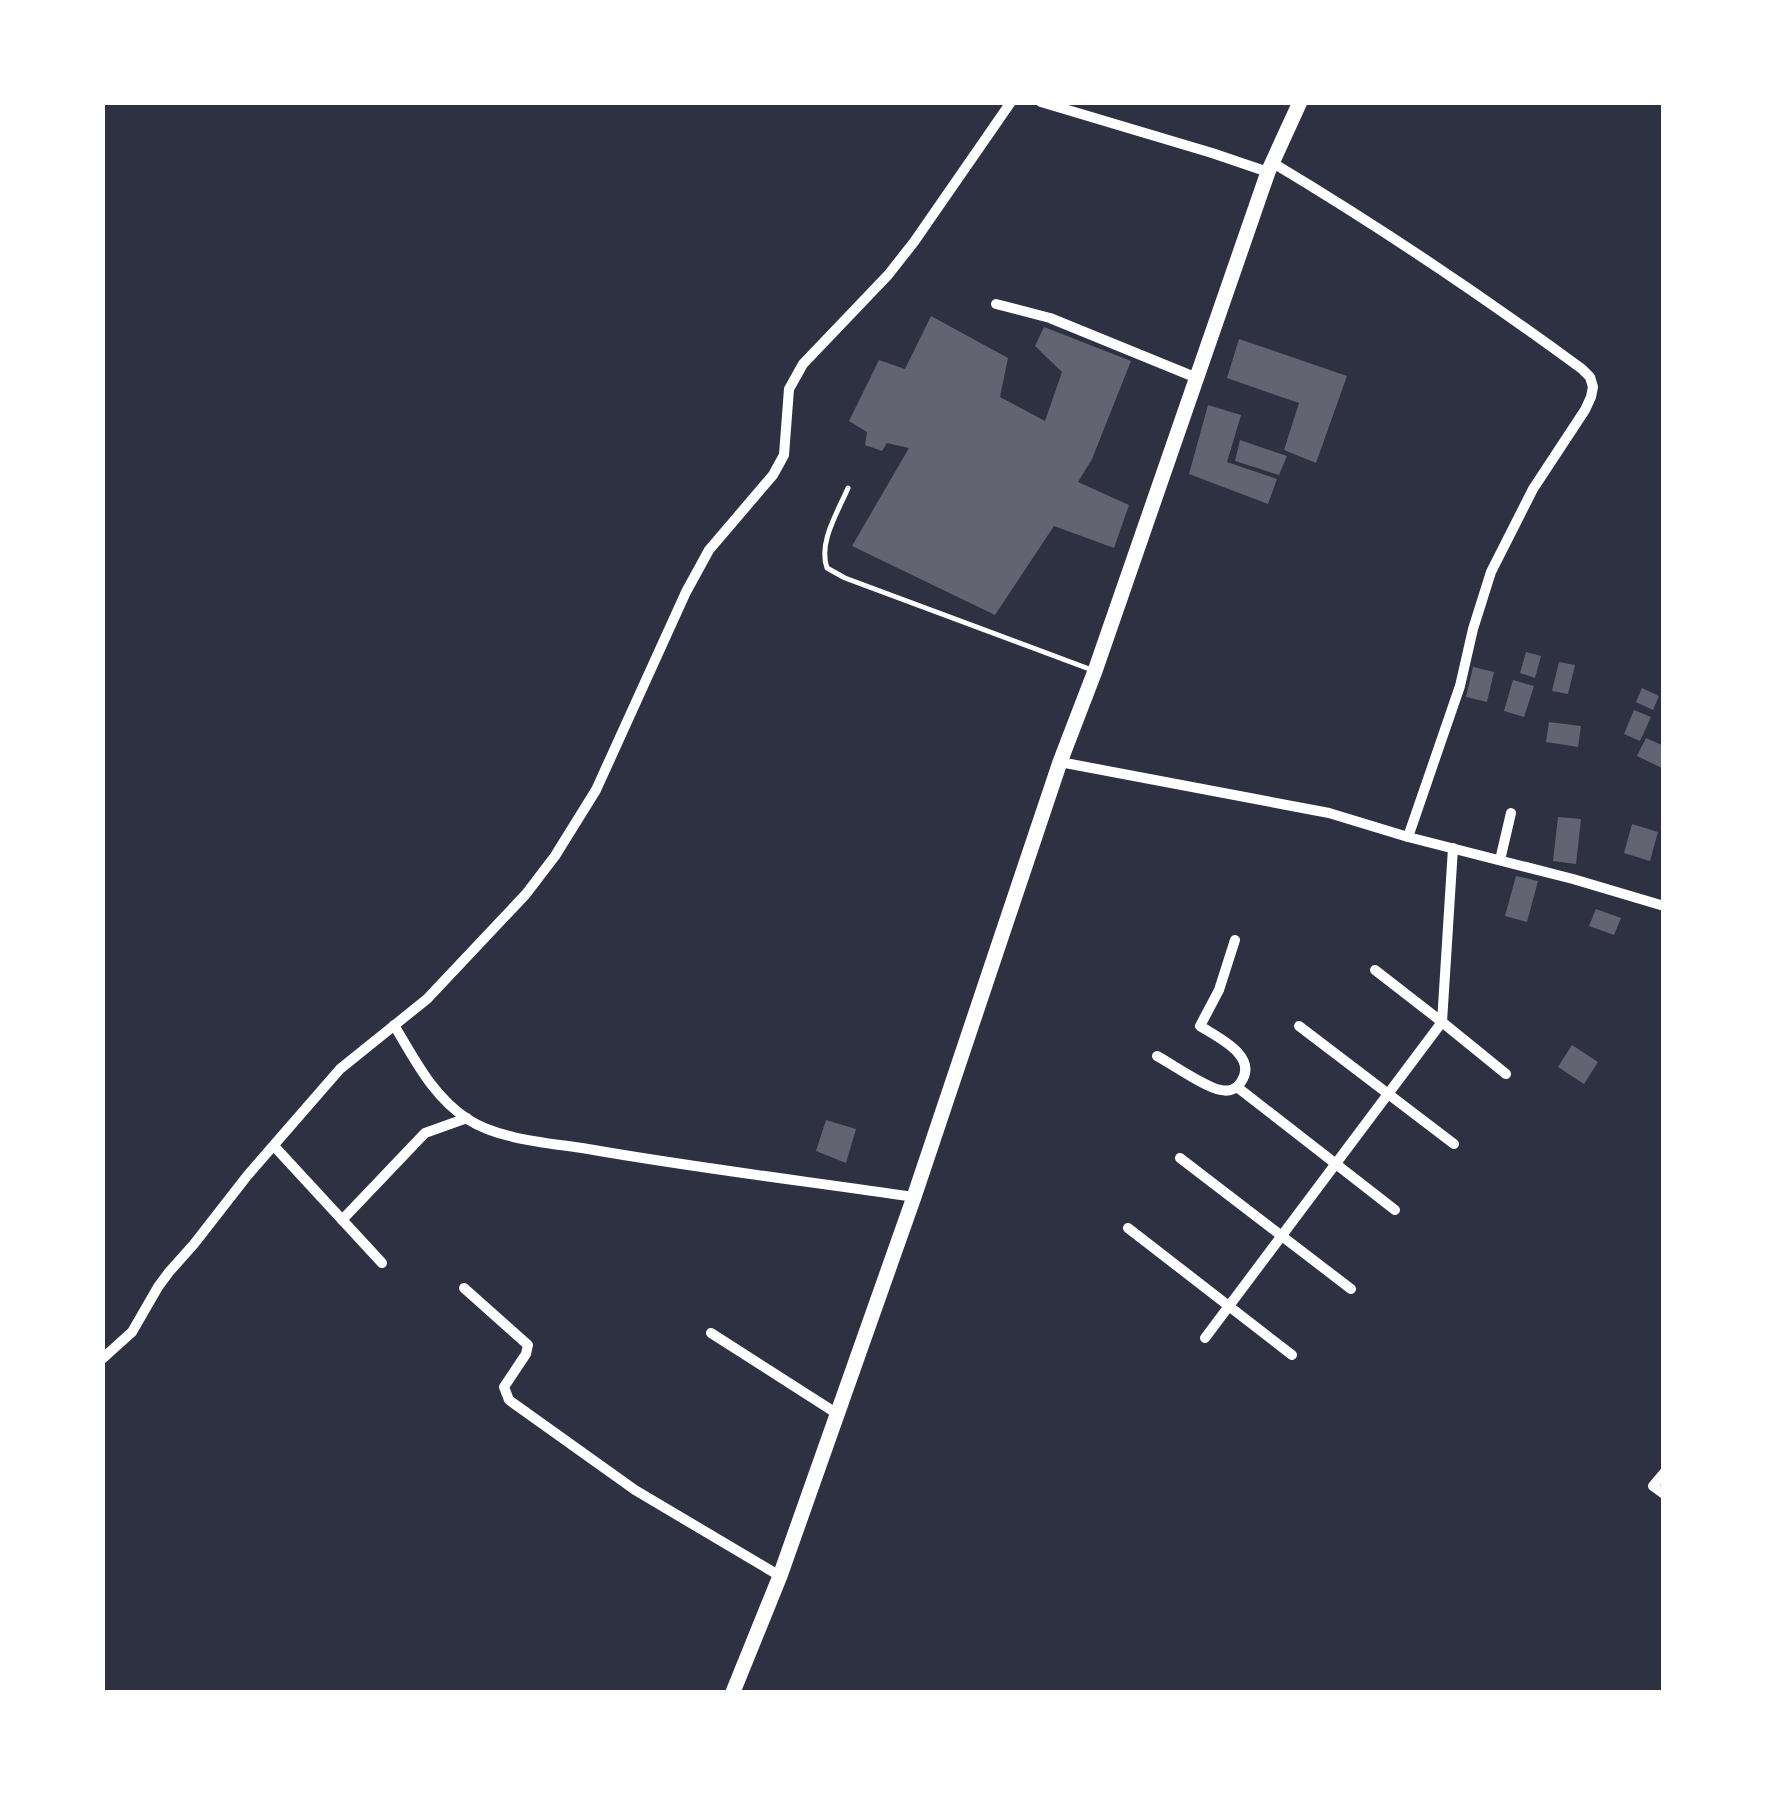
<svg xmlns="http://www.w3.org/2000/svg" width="1766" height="1795" font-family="'DejaVu Sans',sans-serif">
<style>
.building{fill:#626471}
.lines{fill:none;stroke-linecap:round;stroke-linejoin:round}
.service{stroke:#fff;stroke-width:5}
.minor{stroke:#fff;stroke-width:10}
.secondary{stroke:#fff;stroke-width:15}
</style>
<rect width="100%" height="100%" fill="#2d3142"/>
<g class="building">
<polygon points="931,316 1008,358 1000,397 1045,421 1062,372 1035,346 1044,327 1131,361 1092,459 1078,482 1129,505 1114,548 1054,526 995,615 852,546 909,448 887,443 882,451 865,445 867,432 849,421 879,360 905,369"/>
<polygon points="1239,339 1347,376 1316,463 1284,450 1299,403 1227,378"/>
<polygon points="1208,405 1241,415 1227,462 1277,479 1268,504 1189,474"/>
<polygon points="1240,440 1287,456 1279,475 1235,461"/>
<polygon points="1526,652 1541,656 1535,678 1520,673"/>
<polygon points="1559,662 1575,665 1568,694 1552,691"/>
<polygon points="1473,667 1494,672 1487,702 1466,697"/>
<polygon points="1513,680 1534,686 1524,717 1504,711"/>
<polygon points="1642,688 1659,696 1653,710 1636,702"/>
<polygon points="1634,710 1651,717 1640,741 1624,734"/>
<polygon points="1549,722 1581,726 1578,747 1546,742"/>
<polygon points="1646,738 1664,746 1664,769 1637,756"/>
<polygon points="1558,817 1581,819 1576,864 1553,861"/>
<polygon points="1632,824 1658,832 1650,861 1624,853"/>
<polygon points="1516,876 1538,881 1527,922 1505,916"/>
<polygon points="1596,909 1621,918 1614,935 1589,926"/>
<polygon points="1572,1045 1598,1062 1584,1084 1558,1067"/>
<polygon points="826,1120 856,1129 846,1163 816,1151"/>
</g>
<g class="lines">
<path class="service" d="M848,488C838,512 818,542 827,568L845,578L1092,670"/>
<g class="minor">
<polyline points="1041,102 1212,153 1268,172"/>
<path d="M1273,163C1380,227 1481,295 1582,369L1590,377L1593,387L1591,397L1585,410L1533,489L1491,572L1473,629L1460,686L1408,837"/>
<polyline points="996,304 1050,318 1197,378"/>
<polyline points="1060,762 1329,813 1408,837 1573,879 1664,906"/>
<polyline points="1500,860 1511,813"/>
<polyline points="1375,970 1442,1022 1453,848"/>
<path d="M394,1025C415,1060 433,1097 469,1120C500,1140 552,1143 588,1149C696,1168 805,1181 914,1197"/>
<polyline points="1299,1026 1454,1144"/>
<path d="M1157,1056C1172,1064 1206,1088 1221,1090C1229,1092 1237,1089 1241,1082C1259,1056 1217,1037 1200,1026L1219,990L1235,940"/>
<polyline points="1237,1087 1395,1210"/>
<polyline points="274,1146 382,1263"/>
<polyline points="1180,1158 1351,1289"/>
<polyline points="342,1220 425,1133 467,1118"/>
<polyline points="1128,1228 1292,1355"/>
<polyline points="464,1288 528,1345 526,1354 504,1387 509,1400 635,1490 780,1576"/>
<polyline points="711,1333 836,1413"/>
<polyline points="1205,1338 1442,1022 1506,1074"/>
<polyline points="102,1359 132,1332 158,1287 169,1272 194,1244 247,1176 340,1069 427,999 526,894 555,856 596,790 686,592 709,550 773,475 784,455 789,389 803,364 888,275 914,242 1011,102"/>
<polyline points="1664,1473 1653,1486 1664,1494"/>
</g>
<polyline class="secondary" points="733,1692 780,1576 914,1197 1060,762 1095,671 1268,172 1300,102"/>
</g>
<rect width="1766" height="1795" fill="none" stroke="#ffffff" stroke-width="210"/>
</svg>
